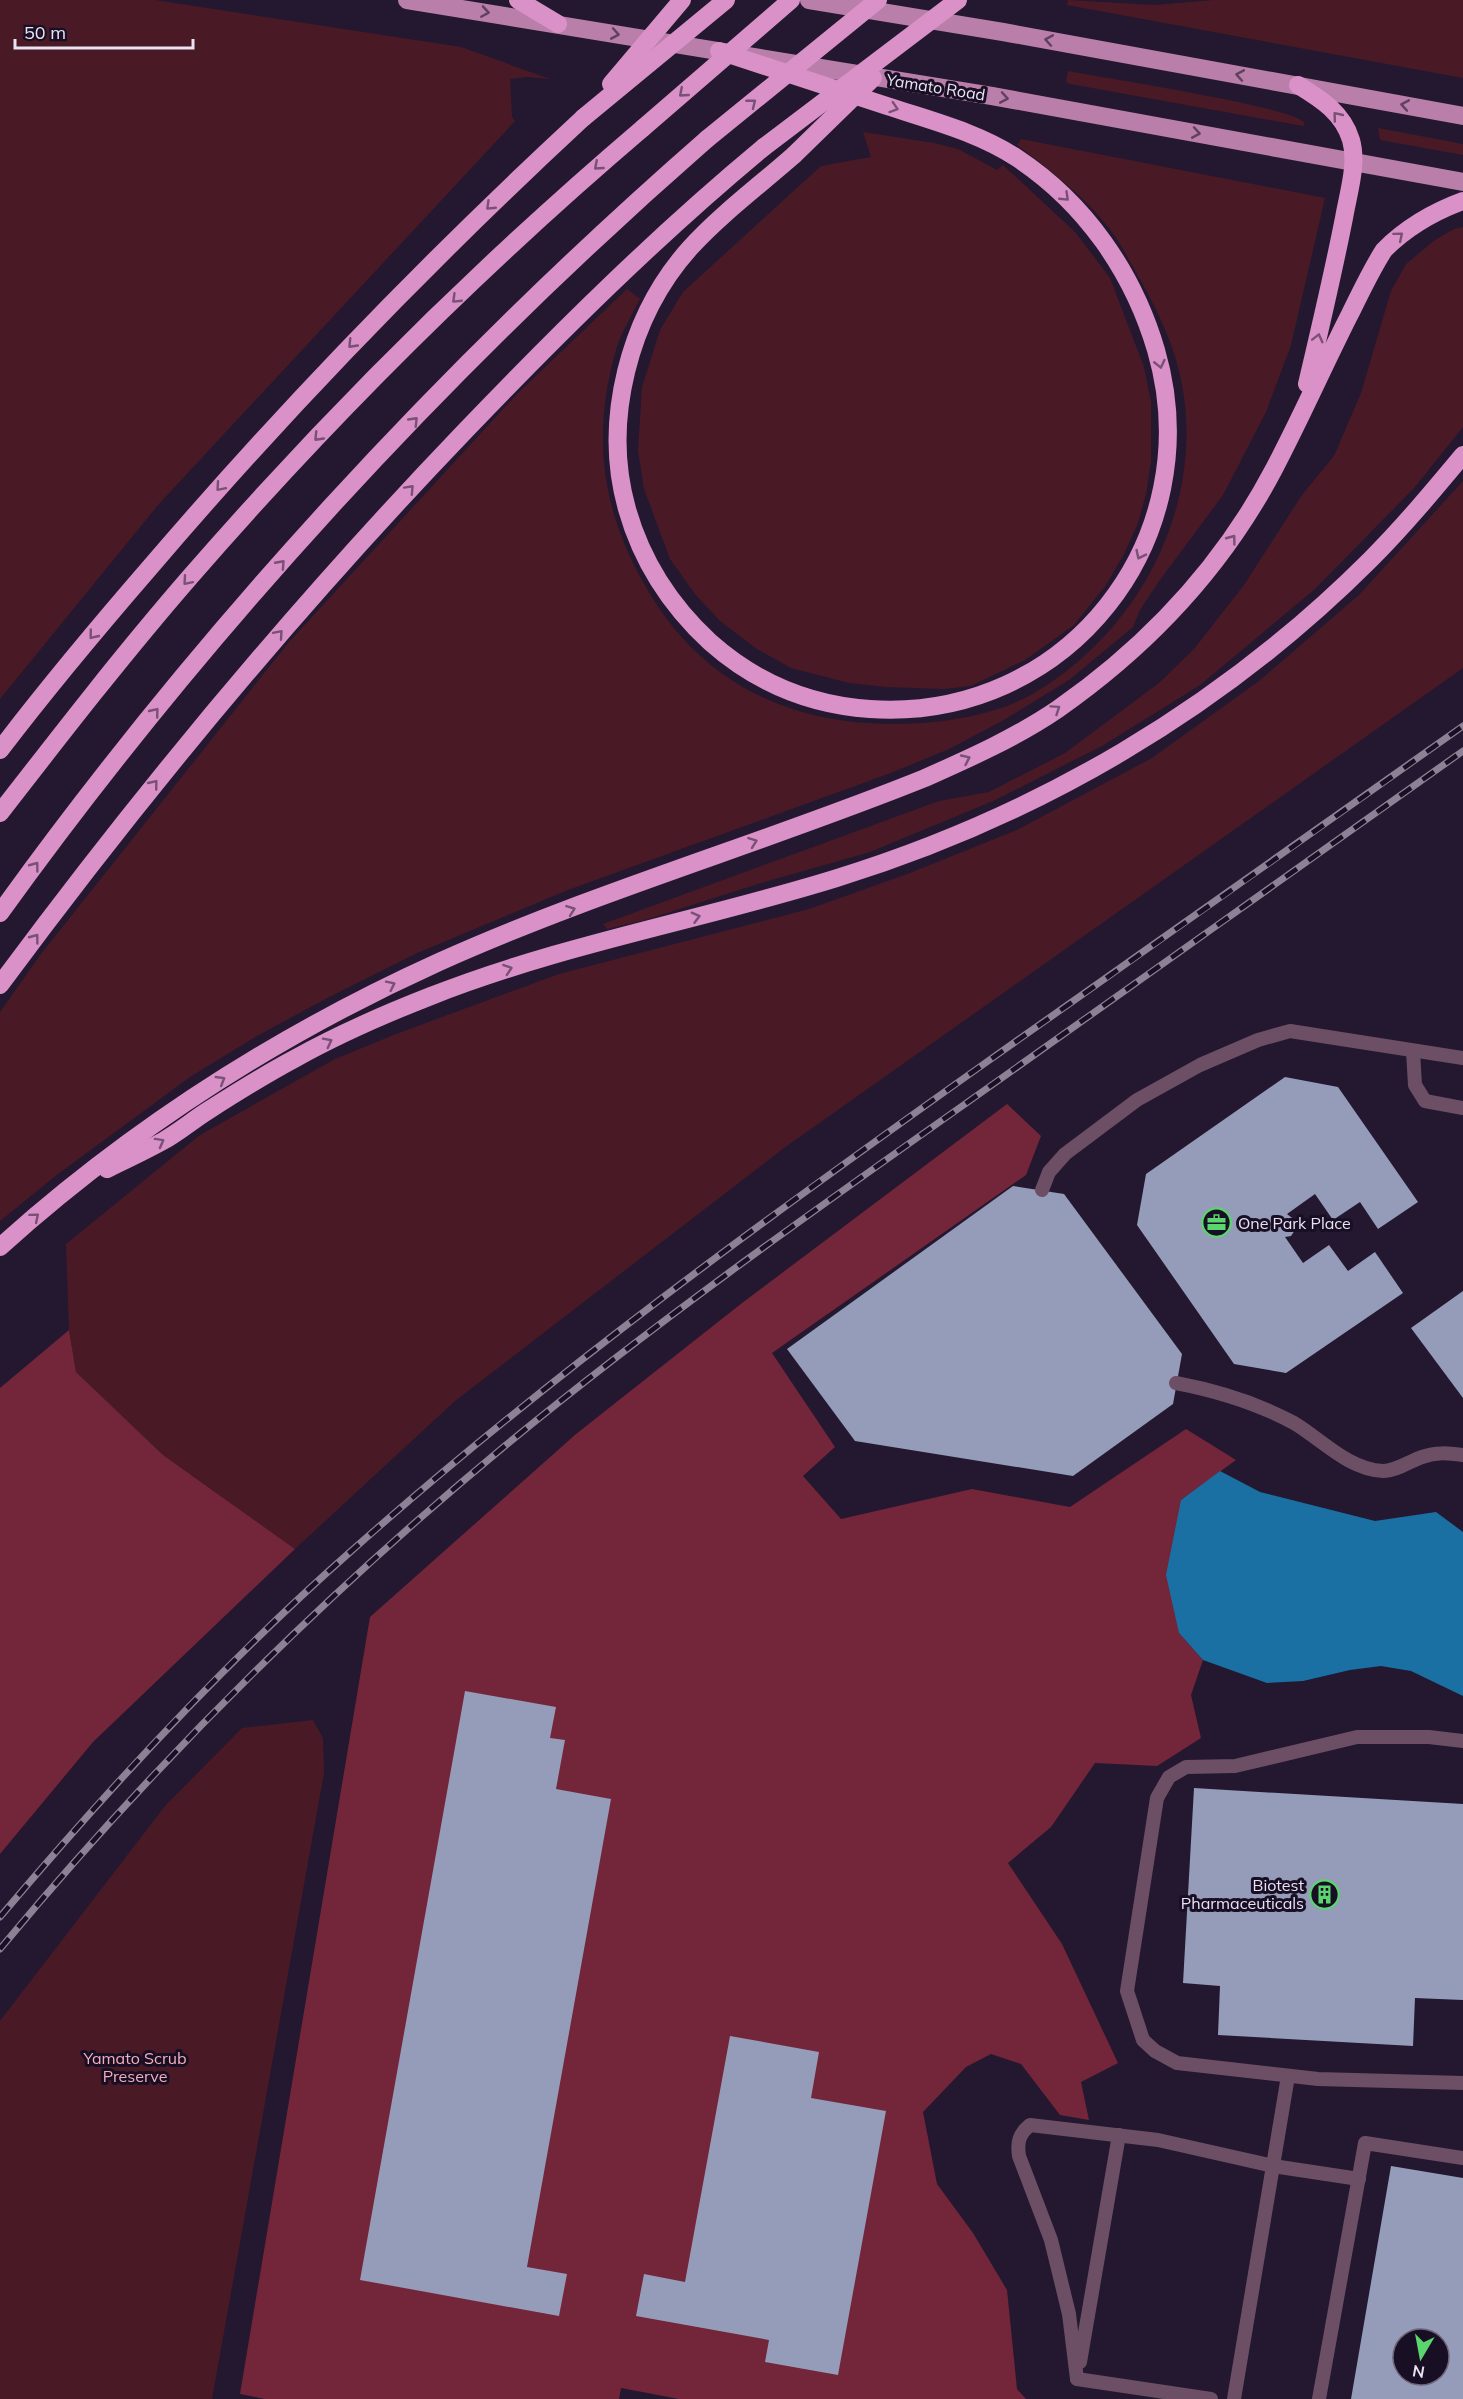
<svg xmlns="http://www.w3.org/2000/svg" width="1463" height="2399" font-family="Mulish,sans-serif">
<style>
.green{fill:#491a25}
.forest{fill:#73253a}
.water{fill:#1a70a3}
.building{fill:#949cb9;fill-rule:evenodd}
.lines{fill:none;stroke-linecap:round;stroke-linejoin:round}
.lane{stroke:#6c4f64;stroke-width:14}
.primary{stroke:#ba7eab;stroke-width:18}
.highway{stroke:#d991c7;stroke-width:18}
.rail-casing{stroke:#8b8296;stroke-width:7}
.rail{stroke:#190f25;stroke-width:4.5;stroke-dasharray:14;stroke-linecap:butt}
.highway-bridge{stroke:#d991c7;stroke-width:18}
.oneway{stroke:#614161}
.oneway2{stroke:#795076}
.labels{text-anchor:middle;stroke-width:6;stroke-linejoin:round;paint-order:stroke}
.street-label{font-size:16px;fill:#eae3f3;stroke:#190f25}
.poi-label{font-size:16px;fill:#eae3f3;stroke:#190f25;text-anchor:start}
.park-label{font-size:16px;fill:#f5aeba;stroke:#190f25}
</style>
<rect width="100%" height="100%" fill="#23182f"/>
<g class="green">
<polygon points="0,0 155,0 461,47 550,79 527,77 510,79 512,117 515,121 158,505 0,699"/>
<polygon points="1068,0 1154,5 1214,0 1463,0 1463,78 1067,5"/>
<path d="M1068,71C1103,78 1290,106 1305,123L1303,126L1070,84L1066,82Z"/>
<polygon points="1378,128 1463,144 1463,155 1380,140"/>
<polygon points="863,132 934,143 958,149 997,170 1003,165 1075,232 1110,278 1144,367 1151,402 1151,461 1146,494 1138,523 1124,554 1106,585 1074,625 1025,660 971,686 943,689 886,687 849,683 791,668 757,649 720,621 695,594 670,559 644,489 638,450 642,387 660,330 683,292 821,166 871,157"/>
<path d="M1021,139L1325,198L1291,345L1266,412L1223,495L1157,584L1140,610L1133,627L1069,680L1002,721L949,749L888,774L568,890L417,953L329,997L257,1036L190,1077L58,1174L0,1221V1012L41,954L289,642L517,394L627,289L640,299C632,315 621,333 616,350C592,434 601,507 643,582C702,690 803,731 922,723C956,721 1001,712 1031,695C1138,633 1205,508 1182,384C1174,342 1154,303 1133,267C1126,255 1120,242 1111,231C1085,196 1051,171 1017,145Z"/>
<polygon points="1463,227 1463,427 1414,488 1315,589 1200,685 1102,746 993,801 870,852 761,883 645,920 607,929 603,924 939,801 989,792 1065,753 1159,683 1194,649 1244,585 1302,495 1334,456 1361,393 1391,291 1406,264 1435,240 1454,229"/>
<polygon points="1463,481 1463,668 784,1148 455,1401 295,1549 163,1455 76,1372 69,1330 66,1244 200,1135 335,1059 396,1034 559,974 809,909 910,873 1017,830 1152,758 1259,681 1359,595"/>
<polygon points="313,1720 323,1738 324,1773 212,2399 0,2399 0,2021 165,1806 242,1728"/>
</g>
<g class="forest">
<polygon points="1007,1104 1041,1136 1026,1175 772,1353 835,1447 803,1476 841,1519 972,1489 1070,1507 1186,1429 1236,1460 1181,1500 1179,1633 1203,1660 1191,1695 1201,1738 1157,1766 1095,1763 1051,1827 1008,1863 1062,1944 1118,2063 1081,2082 1089,2120 1060,2115 1021,2064 991,2054 966,2067 923,2112 937,2184 973,2233 1007,2290 1017,2389 1026,2399 679,2399 621,2388 619,2399 265,2399 240,2394 370,1617 576,1434 742,1303"/>
<polygon points="69,1330 76,1372 163,1455 295,1549 93,1742 0,1854 0,1388"/>
</g>
<polygon class="water" points="1220,1471 1260,1492 1375,1521 1436,1512 1463,1532 1463,1696 1411,1671 1381,1666 1350,1670 1303,1681 1267,1683 1203,1660 1179,1633 1166,1575 1181,1500"/>
<g class="building">
<polygon points="1285,1077 1338,1087 1418,1202 1378,1229 1360,1202 1333,1220 1315,1194 1287,1214 1296,1221 1297,1227 1291,1236 1285,1237 1303,1263 1329,1245 1348,1271 1375,1252 1403,1293 1286,1373 1234,1364 1137,1225 1146,1174"/>
<polygon points="1013,1186 1064,1194 1182,1354 1173,1404 1073,1476 855,1441 787,1349"/>
<polygon points="1463,1291 1463,1398 1411,1328"/>
<polygon points="465,1691 556,1707 550,1738 565,1740 556,1789 611,1799 527,2267 567,2274 559,2316 360,2280"/>
<polygon points="1194,1788 1463,1804 1463,2000 1415,1998 1413,2046 1218,2035 1220,1986 1183,1983"/>
<polygon points="730,2036 819,2052 811,2098 886,2111 838,2375 765,2362 769,2340 636,2316 644,2274 685,2282"/>
<path d="M1391,2166L1463,2178V2399H1351ZM1403,2339H1439V2375H1403Z"/>
</g>
<g class="lines">
<g class="lane">
<polyline points="1413,1051 1415,1085 1425,1101 1463,1108"/>
<polyline points="1042,1190 1049,1172 1065,1154 1137,1100 1200,1065 1258,1040 1290,1031 1463,1058"/>
<path d="M1176,1383C1218,1391 1257,1403 1294,1423C1321,1439 1349,1470 1383,1471C1396,1471 1410,1461 1422,1457C1436,1452 1448,1453 1463,1455"/>
<polyline points="1463,1741 1429,1737 1357,1737 1235,1766 1186,1767 1169,1777 1157,1798 1127,1991 1143,2040 1155,2051 1177,2063 1318,2079 1463,2083"/>
<polyline points="1080,2362 1119,2135"/>
<path d="M1077,2379L1069,2314L1051,2240L1019,2156C1017,2142 1019,2134 1030,2125L1158,2140L1273,2166L1359,2179"/>
<polyline points="1077,2379 1211,2399"/>
<polyline points="1234,2399 1288,2076"/>
<polyline points="1319,2399 1365,2143 1463,2158"/>
</g>
<g class="primary">
<polyline points="407,0 992,96 1463,182"/>
<polyline points="809,0 1003,32 1463,116"/>
</g>
<g class="highway">
<polyline points="518,0 558,24"/>
<path d="M719,51C775,69 831,88 887,106C932,121 977,132 1017,158C1085,203 1133,272 1156,350C1211,539 1067,722 870,709C810,705 755,682 710,642C670,605 642,562 627,509C602,421 629,316 690,248C721,214 760,185 794,155"/>
<path d="M1298,85C1321,99 1343,113 1351,140C1358,164 1348,194 1344,218C1333,274 1320,329 1307,384"/>
<path d="M0,750C48,687 100,625 152,565C287,407 431,259 583,118"/>
<path d="M0,813C62,733 124,653 190,577C329,417 481,266 643,128"/>
<path d="M0,913C203,631 445,368 707,139"/>
<path d="M0,985C144,790 298,605 466,430C561,331 659,234 764,147"/>
<path d="M107,1169C126,1160 145,1151 163,1141C179,1132 193,1120 209,1110C237,1092 266,1074 296,1058C339,1034 385,1014 431,996C563,944 702,920 837,878C1037,816 1221,709 1370,560C1403,527 1433,491 1463,455"/>
<path d="M0,1247C130,1130 280,1034 439,962C597,891 764,843 925,778C970,758 1017,737 1058,709C1148,646 1223,566 1274,469C1301,418 1324,365 1350,314C1361,292 1371,270 1384,250C1407,227 1433,212 1463,201"/>
</g>
<defs>
<g id="rail">
<path d="M0,1917C108,1789 223,1664 349,1553C548,1376 764,1220 981,1066C1142,953 1303,840 1463,726"/>
<path d="M0,1949C152,1766 322,1597 506,1445C653,1324 809,1214 965,1104C1131,986 1297,869 1463,751"/>
</g>
</defs>
<use href="#rail" class="rail-casing"/>
<use href="#rail" class="rail"/>
<g class="highway-bridge">
<polyline points="611,84 682,0"/>
<polyline points="583,118 726,0"/>
<polyline points="643,128 791,0"/>
<polyline points="707,139 878,0"/>
<polyline points="764,147 958,0"/>
<polyline points="794,155 873,78"/>
</g>
</g>
<defs><path id="oneway-chevron" d="M-2-3.5L2.5 0L-2 3.5" fill="none" stroke-width="1.6" stroke-linecap="round" stroke-linejoin="round" transform="scale(1.5)"/></defs>
<g class="oneway">
<use href="#oneway-chevron" transform="translate(485 12) rotate(9)"/>
<use href="#oneway-chevron" transform="translate(615 34) rotate(10)"/>
<use href="#oneway-chevron" transform="translate(1049 40) rotate(-170)"/>
<use href="#oneway-chevron" transform="translate(1240 75) rotate(-170)"/>
<use href="#oneway-chevron" transform="translate(1004 98) rotate(10)"/>
<use href="#oneway-chevron" transform="translate(1405 105) rotate(-170)"/>
<use href="#oneway-chevron" transform="translate(1196 133) rotate(10)"/>
</g>
<g class="oneway2">
<use href="#oneway-chevron" transform="translate(683 93) rotate(139)"/>
<use href="#oneway-chevron" transform="translate(752 103) rotate(-39)"/>
<use href="#oneway-chevron" transform="translate(894 108) rotate(18)"/>
<use href="#oneway-chevron" transform="translate(1337 116) rotate(-129)"/>
<use href="#oneway-chevron" transform="translate(598 166) rotate(139)"/>
<use href="#oneway-chevron" transform="translate(1065 197) rotate(44)"/>
<use href="#oneway-chevron" transform="translate(490 206) rotate(136)"/>
<use href="#oneway-chevron" transform="translate(1399 236) rotate(-40)"/>
<use href="#oneway-chevron" transform="translate(456 299) rotate(136)"/>
<use href="#oneway-chevron" transform="translate(1318 338) rotate(-76)"/>
<use href="#oneway-chevron" transform="translate(352 344) rotate(134)"/>
<use href="#oneway-chevron" transform="translate(1160 364) rotate(77)"/>
<use href="#oneway-chevron" transform="translate(414 421) rotate(-46)"/>
<use href="#oneway-chevron" transform="translate(318 437) rotate(134)"/>
<use href="#oneway-chevron" transform="translate(220 487) rotate(131)"/>
<use href="#oneway-chevron" transform="translate(410 489) rotate(-47)"/>
<use href="#oneway-chevron" transform="translate(1232 539) rotate(-53)"/>
<use href="#oneway-chevron" transform="translate(1140 555) rotate(116)"/>
<use href="#oneway-chevron" transform="translate(281 564) rotate(-48)"/>
<use href="#oneway-chevron" transform="translate(187 581) rotate(131)"/>
<use href="#oneway-chevron" transform="translate(279 634) rotate(-49)"/>
<use href="#oneway-chevron" transform="translate(93 635) rotate(129)"/>
<use href="#oneway-chevron" transform="translate(1056 709) rotate(-34)"/>
<use href="#oneway-chevron" transform="translate(155 712) rotate(-51)"/>
<use href="#oneway-chevron" transform="translate(966 759) rotate(-25)"/>
<use href="#oneway-chevron" transform="translate(154 784) rotate(-51)"/>
<use href="#oneway-chevron" transform="translate(753 842) rotate(-20)"/>
<use href="#oneway-chevron" transform="translate(35 866) rotate(-53)"/>
<use href="#oneway-chevron" transform="translate(571 910) rotate(-20)"/>
<use href="#oneway-chevron" transform="translate(696 917) rotate(-15)"/>
<use href="#oneway-chevron" transform="translate(35 938) rotate(-53)"/>
<use href="#oneway-chevron" transform="translate(508 969) rotate(-19)"/>
<use href="#oneway-chevron" transform="translate(391 985) rotate(-26)"/>
<use href="#oneway-chevron" transform="translate(328 1042) rotate(-27)"/>
<use href="#oneway-chevron" transform="translate(221 1080) rotate(-31)"/>
<use href="#oneway-chevron" transform="translate(160 1142) rotate(-29)"/>
<use href="#oneway-chevron" transform="translate(35 1217) rotate(-40)"/>
</g>
<defs>
<symbol id="office-ring" viewBox="-11 -11 22 22"><circle r="9.5" fill="#190f25" stroke="#5bd56e" stroke-width="1.5"/><path d="M-6-3h4V-5.5h4V-3h4V5H-6ZM-1-4.5V-3h2v-1.5ZM-6 0V1H6V0Z" fill="#5bd56e"/></symbol>
<symbol id="building-ring" viewBox="-11 -11 22 22"><circle r="9.5" fill="#190f25" stroke="#5bd56e" stroke-width="1.5"/><path d="M-4-6H4V6H1V3H-1V6H-4ZM-2.5-4.3h1.7v1.8h-1.7ZM.8-4.3h1.7v1.8H.8ZM-2.5-1h1.7V.8h-1.7ZM.8-1h1.7V.8H.8Z" fill="#5bd56e"/></symbol>
</defs>
<g fill-rule="evenodd">
<use href="#office-ring" x="1200" y="1206" width="33" height="33"/>
<use href="#building-ring" x="1308" y="1878" width="33" height="33"/>
</g>
<g class="labels">
<g class="street-label">
<text transform="translate(936 87) rotate(9)" y="6">Yamato Road</text>
</g>
<g class="poi-label">
<text x="1238" y="1229">One Park Place</text>
<text x="1304" y="1891" text-anchor="end">Biotest<tspan x="1304" dy="18">Pharmaceuticals</tspan></text>
</g>
<g class="park-label">
<text x="135" y="2064">Yamato Scrub<tspan x="135" dy="18">Preserve</tspan></text>
</g>
</g>
<g transform="translate(1421 2357) rotate(190)"><circle r="28" fill="#190f25" stroke="#6d6477" stroke-width="1.5"/>
<path d="M0-4.5L10 22L0 15L-10 22Z" fill="#5bd56e"/>
<text y="-9" font-size="16" font-weight="bold" text-anchor="middle" fill="#eae3f3">N</text>
</g>
<path d="M15 39v9h178v-9" fill="none" stroke="#eae3f3" stroke-width="3"/>
<text x="24" y="39" font-size="18" fill="#eae3f3" stroke="#190f25" stroke-width="4.5" paint-order="stroke">50 m</text>
</svg>
